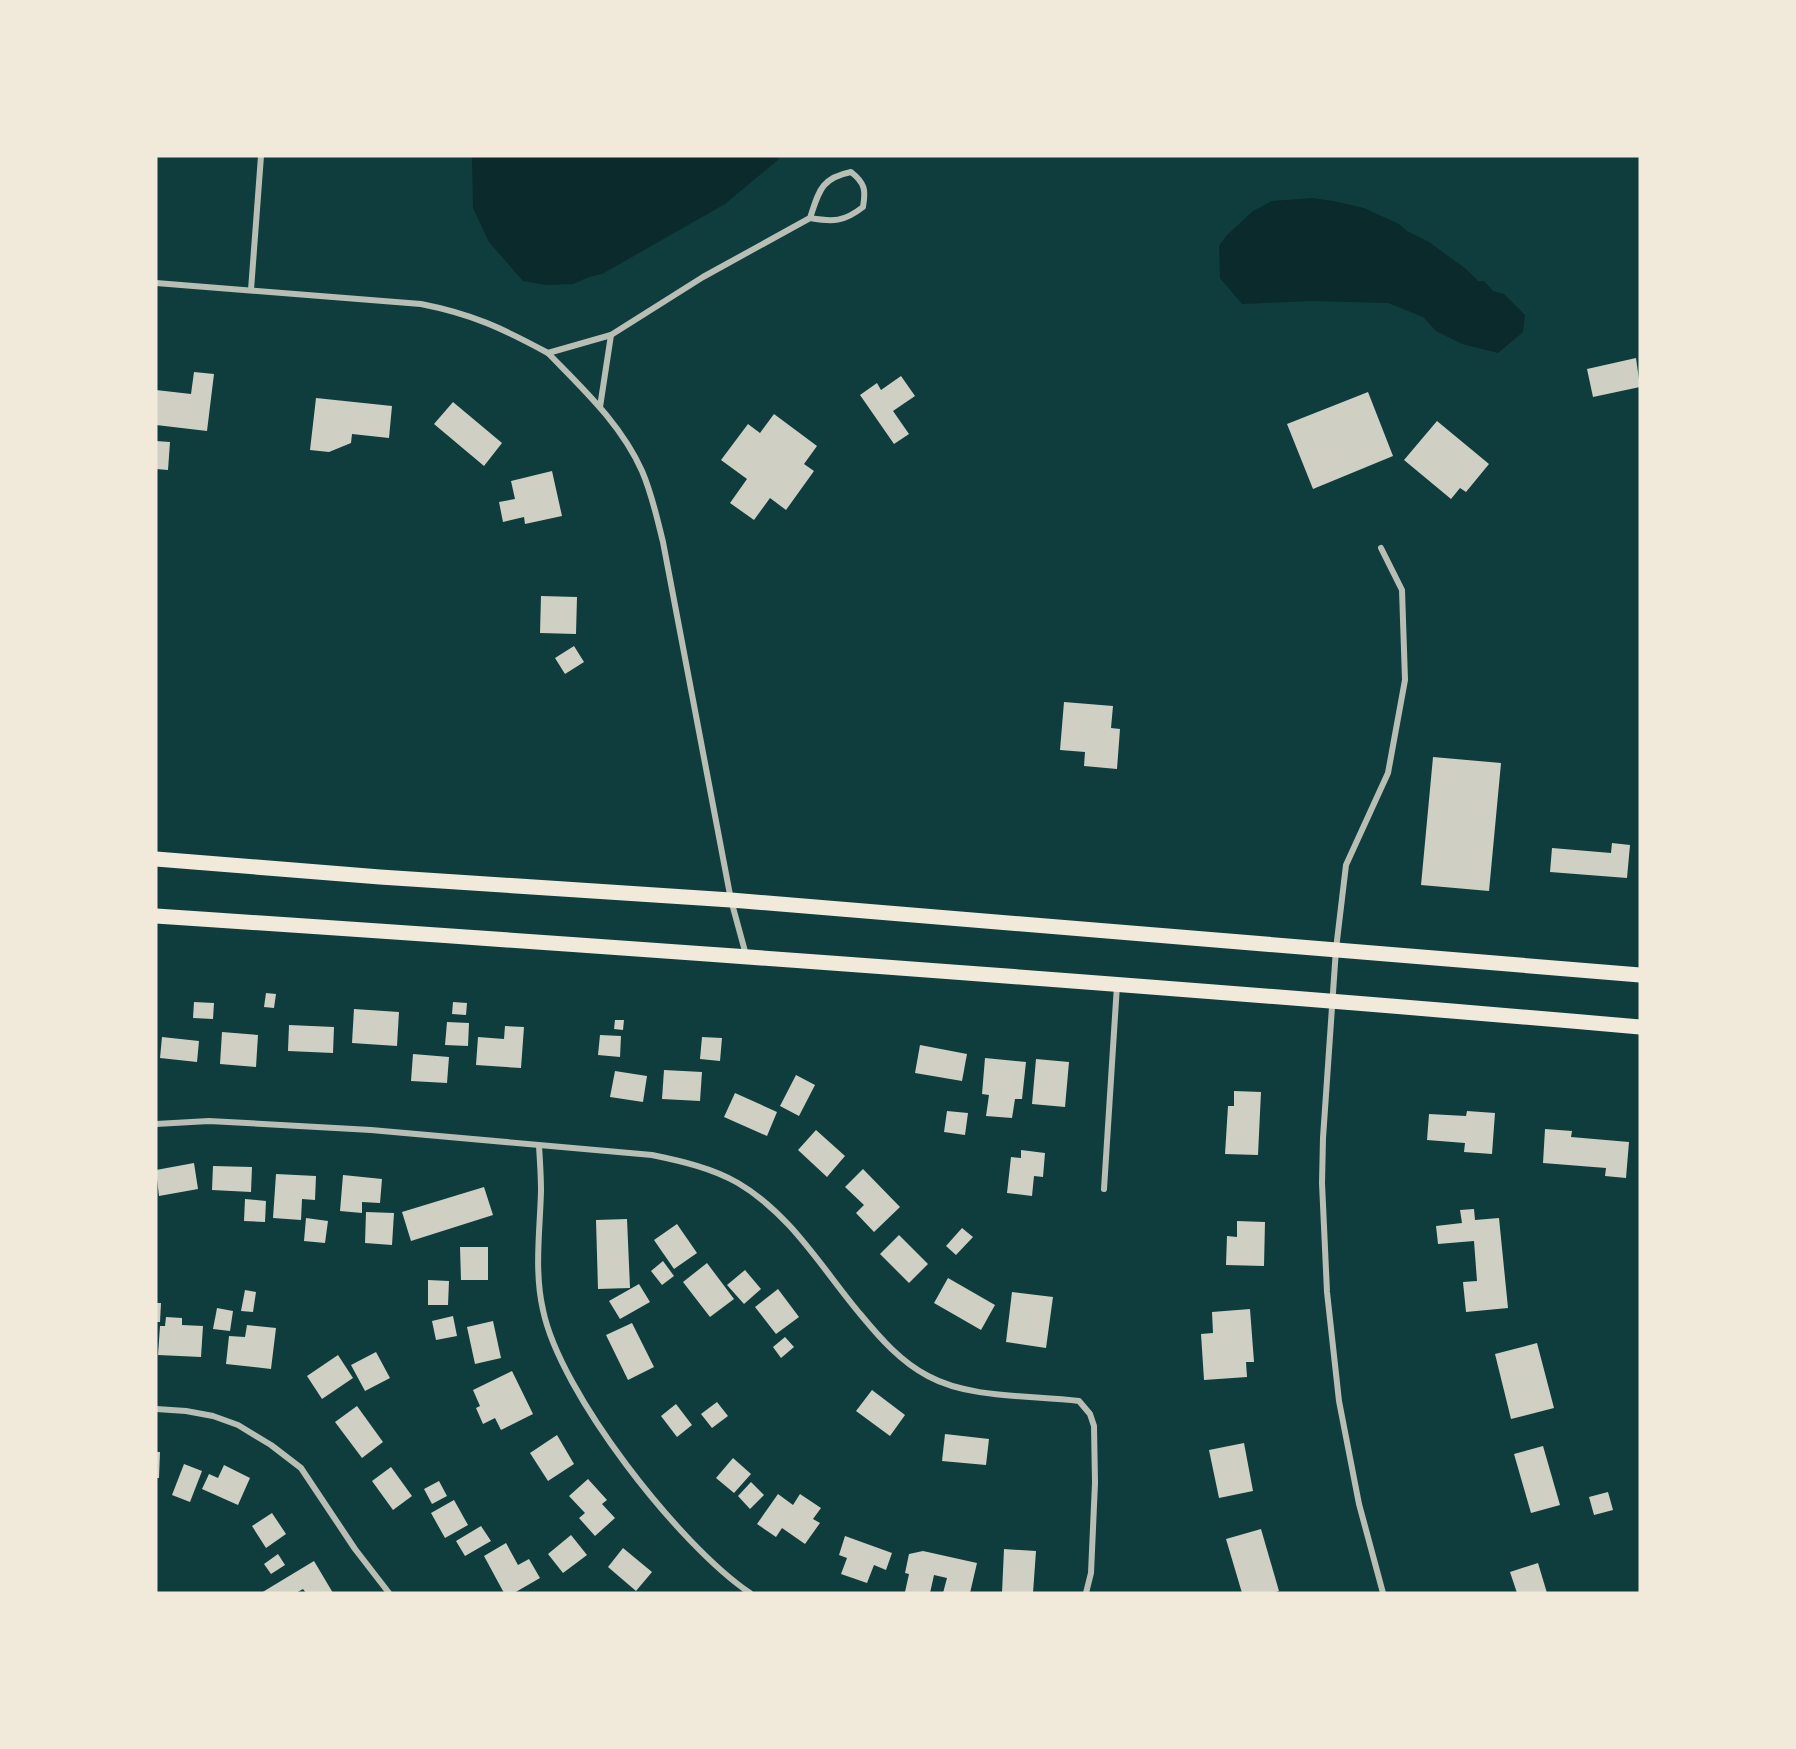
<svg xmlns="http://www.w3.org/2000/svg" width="1796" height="1749" font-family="Jost,sans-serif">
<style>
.water{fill:#0a2a2b}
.building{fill:#cfcfc3}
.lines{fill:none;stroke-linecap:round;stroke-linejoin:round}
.minor{stroke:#b8beb3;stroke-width:6}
.primary{stroke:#f1e9da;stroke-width:15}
</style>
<rect width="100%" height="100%" fill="#0f3d3e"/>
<g class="water">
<polygon points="472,156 779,156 778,160 725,204 602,274 589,277 573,284 546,285 523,281 489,242 473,208"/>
<polygon points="1312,198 1333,201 1364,208 1399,224 1407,231 1429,242 1466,269 1478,281 1484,281 1493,291 1504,294 1525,315 1523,332 1498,353 1462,344 1436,331 1423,317 1388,303 1312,301 1242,304 1220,278 1219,246 1226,236 1253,211 1272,201"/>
</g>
<g class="building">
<polygon points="1636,358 1640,387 1593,397 1587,369"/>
<polygon points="194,372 214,374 207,431 156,425 156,390 191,394"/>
<polygon points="901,376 915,396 893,411 909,434 894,444 860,395 877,383 881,390"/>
<polygon points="1368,392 1393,456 1313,489 1287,424"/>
<polygon points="316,398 392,406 389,438 352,434 351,443 329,452 310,450"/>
<polygon points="453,402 502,443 484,466 434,424"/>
<polygon points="774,414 817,446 804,464 814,471 786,510 770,498 754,520 730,503 747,479 721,460 748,424 760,433"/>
<polygon points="1437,421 1489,464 1466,492 1460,488 1451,499 1404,460"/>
<polygon points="156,441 170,442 168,470 156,469"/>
<polygon points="552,471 562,516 525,524 524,517 503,522 499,502 515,499 511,481"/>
<polygon points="541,596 577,597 576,634 540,633"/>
<polygon points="574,646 584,662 565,674 555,658"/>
<polygon points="1064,702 1113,706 1111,728 1120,729 1117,769 1084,766 1085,752 1060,750"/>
<polygon points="1433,757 1501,763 1489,891 1421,885"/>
<polygon points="1612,843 1630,845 1627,878 1550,872 1552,848 1611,853"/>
<polygon points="266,993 276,994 274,1008 264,1007"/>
<polygon points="194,1002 214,1003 213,1019 193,1018"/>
<polygon points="453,1002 467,1003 466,1015 452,1014"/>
<polygon points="354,1009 399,1012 397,1046 352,1043"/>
<polygon points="615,1020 624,1020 623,1030 614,1029"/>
<polygon points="447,1022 469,1023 468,1046 445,1045"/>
<polygon points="289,1025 334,1027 333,1053 288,1051"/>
<polygon points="505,1026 524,1027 521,1068 476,1065 478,1037 504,1039"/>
<polygon points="222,1032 258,1035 256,1067 220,1064"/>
<polygon points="600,1035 621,1036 620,1057 598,1055"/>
<polygon points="162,1037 199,1041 197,1062 160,1058"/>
<polygon points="702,1037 722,1038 720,1061 700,1059"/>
<polygon points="920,1045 967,1054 962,1081 915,1073"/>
<polygon points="413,1054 449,1057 447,1083 411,1081"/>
<polygon points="985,1058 1026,1062 1022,1099 1015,1099 1012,1118 986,1116 989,1095 982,1094"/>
<polygon points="1036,1059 1069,1062 1065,1107 1032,1104"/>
<polygon points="664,1070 702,1072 700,1101 662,1099"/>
<polygon points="615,1071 647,1076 643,1102 610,1097"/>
<polygon points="796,1075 815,1085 799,1116 780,1106"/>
<polygon points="1234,1091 1261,1092 1258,1155 1225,1154 1228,1106 1234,1106"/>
<polygon points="735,1093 777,1112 767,1136 724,1117"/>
<polygon points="947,1111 968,1113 965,1135 944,1132"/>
<polygon points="1467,1111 1495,1113 1492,1154 1464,1152 1465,1143 1427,1140 1429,1114 1466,1116"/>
<polygon points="1545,1129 1572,1131 1571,1137 1629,1142 1626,1178 1605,1176 1606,1168 1543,1163"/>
<polygon points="816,1130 845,1156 827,1177 798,1150"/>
<polygon points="1021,1150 1045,1153 1043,1177 1034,1176 1032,1196 1007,1193 1011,1157 1021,1158"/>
<polygon points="194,1163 198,1189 159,1196 156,1170"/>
<polygon points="213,1166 252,1167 251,1192 212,1190"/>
<polygon points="863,1169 900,1207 874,1232 856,1213 864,1205 845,1187"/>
<polygon points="276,1174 316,1176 315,1200 302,1199 301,1220 273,1218"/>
<polygon points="343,1175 382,1179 380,1203 362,1202 362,1213 340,1211"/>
<polygon points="484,1187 493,1215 411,1241 402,1212"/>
<polygon points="245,1199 266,1201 265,1222 244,1221"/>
<polygon points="1474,1209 1475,1220 1499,1218 1508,1308 1466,1312 1463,1282 1477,1281 1474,1241 1438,1244 1436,1226 1462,1223 1460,1210"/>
<polygon points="366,1212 394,1213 392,1245 365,1243"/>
<polygon points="306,1218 328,1221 325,1243 304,1241"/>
<polygon points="627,1219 630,1288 598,1289 596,1220"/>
<polygon points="1237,1221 1265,1222 1264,1266 1226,1265 1227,1236 1237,1237"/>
<polygon points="677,1224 697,1253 674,1269 654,1240"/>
<polygon points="962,1228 973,1237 956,1255 946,1246"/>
<polygon points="899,1235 928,1264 909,1283 880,1254"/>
<polygon points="460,1247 488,1247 488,1280 461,1280"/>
<polygon points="663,1261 674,1276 662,1285 651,1271"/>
<polygon points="707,1263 734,1299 710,1317 683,1282"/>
<polygon points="745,1270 761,1289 744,1304 727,1285"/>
<polygon points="948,1278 995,1305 981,1330 934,1303"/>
<polygon points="428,1280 449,1281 448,1305 428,1305"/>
<polygon points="639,1284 650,1302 620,1319 609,1301"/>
<polygon points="778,1289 799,1317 776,1334 755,1307"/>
<polygon points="245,1290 256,1292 253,1312 241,1311"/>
<polygon points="1012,1292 1053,1297 1046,1348 1006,1342"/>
<polygon points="156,1303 161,1303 160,1322 156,1322"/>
<polygon points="217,1308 233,1311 230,1331 213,1329"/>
<polygon points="1250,1309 1254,1362 1246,1362 1247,1377 1204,1380 1201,1334 1213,1333 1212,1312"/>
<polygon points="453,1316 457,1336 436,1340 432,1321"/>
<polygon points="166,1317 182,1318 182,1325 203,1326 201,1357 158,1355 160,1326 165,1326"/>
<polygon points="493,1321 501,1358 475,1364 467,1327"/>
<polygon points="632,1323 654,1367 628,1380 606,1335"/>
<polygon points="247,1325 276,1328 271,1369 226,1364 229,1336 245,1337"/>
<polygon points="785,1337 794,1347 781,1358 773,1347"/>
<polygon points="1537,1343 1554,1408 1511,1419 1495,1354"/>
<polygon points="376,1352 390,1378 365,1391 351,1365"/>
<polygon points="338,1355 353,1378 322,1399 307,1376"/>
<polygon points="512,1371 533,1414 501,1430 495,1418 483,1424 476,1408 480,1406 473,1390"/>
<polygon points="872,1390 905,1415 890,1436 856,1411"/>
<polygon points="717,1402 728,1416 712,1428 701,1414"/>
<polygon points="676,1404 692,1425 677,1437 661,1416"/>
<polygon points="357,1406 383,1442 362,1458 335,1422"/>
<polygon points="945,1434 989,1439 986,1465 942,1461"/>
<polygon points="557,1435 574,1464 548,1481 530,1453"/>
<polygon points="1244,1443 1253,1491 1219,1498 1209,1450"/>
<polygon points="1543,1446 1560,1505 1531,1513 1514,1454"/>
<polygon points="156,1452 160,1452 159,1478 156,1478"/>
<polygon points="733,1458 751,1474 734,1493 716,1478"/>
<polygon points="184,1464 202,1471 190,1502 172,1495"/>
<polygon points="224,1465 250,1478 238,1505 202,1489 209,1474 218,1478"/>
<polygon points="391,1467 412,1496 393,1510 372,1481"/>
<polygon points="588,1479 607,1500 602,1504 615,1518 595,1536 579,1518 585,1513 569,1496"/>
<polygon points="439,1481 447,1496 432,1504 424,1489"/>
<polygon points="751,1482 764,1495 750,1509 738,1496"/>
<polygon points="1608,1492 1613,1510 1594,1515 1589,1497"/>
<polygon points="778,1494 793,1505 800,1494 821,1508 813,1519 820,1523 805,1544 782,1528 776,1537 757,1524"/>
<polygon points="454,1500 468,1525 445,1538 431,1513"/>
<polygon points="272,1513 286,1534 266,1548 252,1526"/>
<polygon points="481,1526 491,1541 465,1556 456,1541"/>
<polygon points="1261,1529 1279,1591 1273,1593 1242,1593 1226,1539"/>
<polygon points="571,1535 587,1555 563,1573 548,1554"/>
<polygon points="845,1536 892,1553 886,1570 874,1565 867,1583 841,1574 847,1558 839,1555"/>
<polygon points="506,1543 518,1565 529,1559 540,1578 514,1593 504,1593 484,1556"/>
<polygon points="623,1548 652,1572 636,1591 608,1567"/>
<polygon points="1004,1549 1036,1551 1033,1593 1002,1593"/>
<polygon points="923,1551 977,1563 970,1593 943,1593 947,1578 934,1575 930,1593 905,1592 909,1574 905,1573 909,1554"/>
<polygon points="278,1554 285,1565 271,1574 264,1564"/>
<polygon points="314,1561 333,1593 306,1593 303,1589 296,1593 261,1593"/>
<polygon points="1538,1563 1547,1593 1517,1593 1510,1572"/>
</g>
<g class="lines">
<g class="minor">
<path d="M156,283L421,304C472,314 502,328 548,353L611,335L703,277L810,218C833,222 844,222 863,207C866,190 865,183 851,172C821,178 819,191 810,218"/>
<polyline points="251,290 261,156"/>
<path d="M548,353C583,389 621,424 642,471C652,494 657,518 663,542L731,900L746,955"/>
<polyline points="600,407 611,335"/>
<polyline points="1381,548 1402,590 1405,680 1388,773 1346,865 1336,949 1323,1138 1322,1183 1327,1292 1339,1401 1359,1504 1383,1593"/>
<path d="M156,1124L209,1121L371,1130L652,1155C681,1161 712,1168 738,1183C791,1214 823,1270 861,1315C880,1338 901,1362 928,1376C970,1399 1031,1395 1079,1401L1090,1414L1094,1426L1095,1483L1091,1573L1086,1593"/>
<path d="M539,1146C540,1161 541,1176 541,1191C540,1230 534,1271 543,1310C560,1393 679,1545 750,1593"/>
<polyline points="1104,1189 1117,985"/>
<polyline points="156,1409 186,1411 213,1416 238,1425 271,1445 301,1468 355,1549 389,1593"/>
</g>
<g class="primary">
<polyline points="156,859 380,877 731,900 1640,975"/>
<path d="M156,916C651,949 1146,984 1640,1027"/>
</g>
</g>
<rect width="1796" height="1749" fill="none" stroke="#f1e9da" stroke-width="315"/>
</svg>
